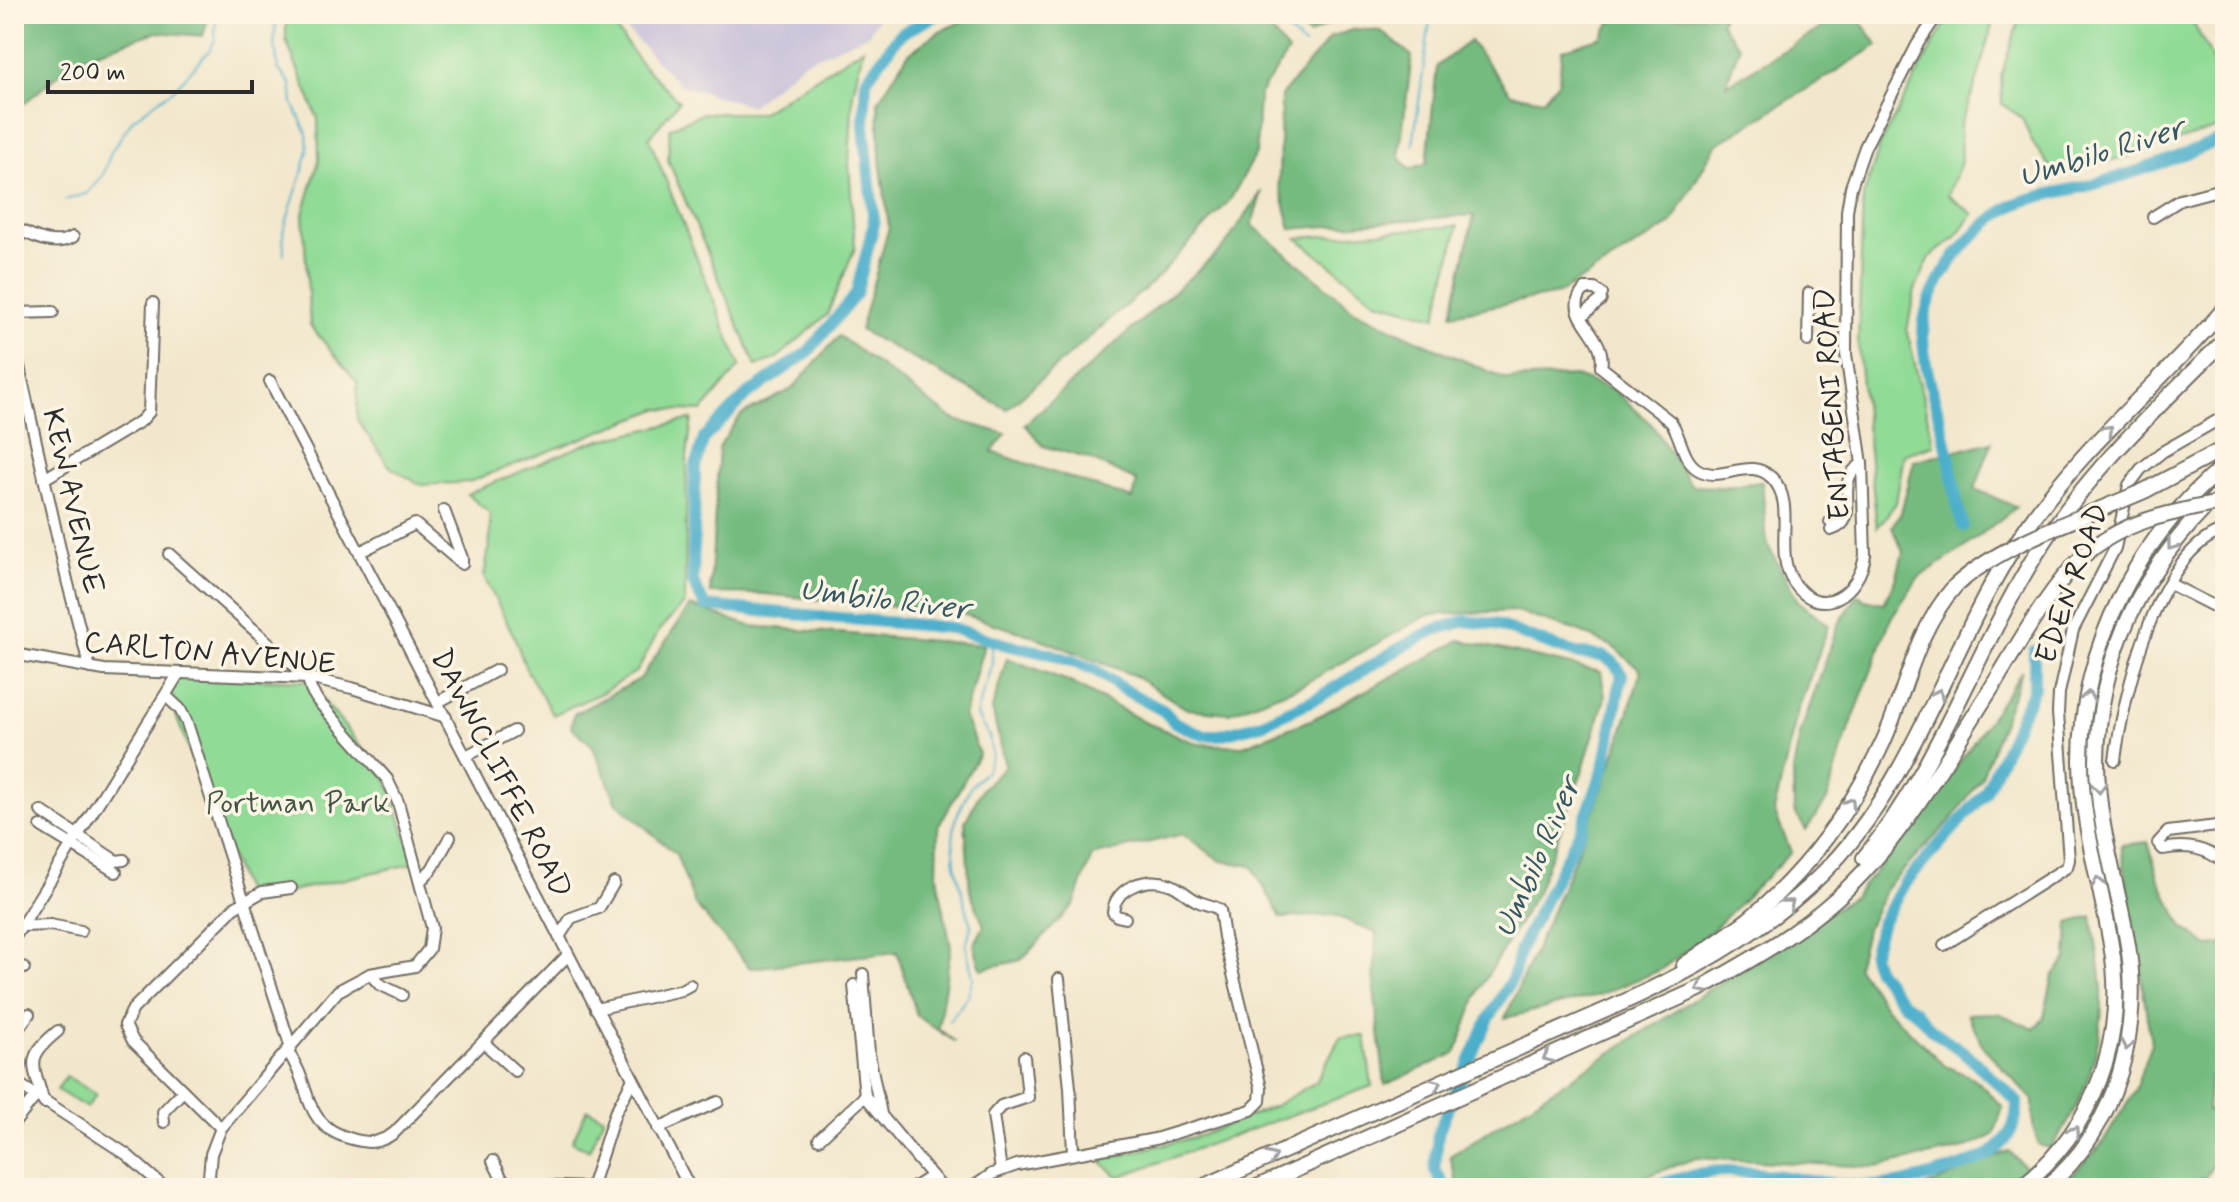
<svg xmlns="http://www.w3.org/2000/svg" width="2239" height="1202" font-family="Mynerve,sans-serif">
<style>
.industrial{fill:#c7c0d9}
.green{fill:#91db97;stroke:#5e8361;stroke-width:2}
.forest{fill:#74bb80;stroke:#507356;stroke-width:2}
.lines{fill:none;stroke-linecap:round;stroke-linejoin:round}
.stream{stroke:#4baecb;stroke-width:2}
.river{stroke:#4baecb;stroke-width:12}
.minor-casing{stroke:#716d63;stroke-width:14}
.highway-casing{stroke:#716d63;stroke-width:18}
.minor{stroke:#fff;stroke-width:10}
.highway{stroke:#fff;stroke-width:14}
.highway-bridge-casing{stroke:#716d63;stroke-width:18;stroke-linecap:butt}
.highway-bridge{stroke:#fff;stroke-width:14}
.oneway{stroke:#a0a0a0}
.labels{text-anchor:middle;stroke-width:7;stroke-linejoin:round;paint-order:stroke}
.street-label{font-size:30px;fill:#2b2b2b;stroke:#fcf5e5}
.park-label{font-size:30px;fill:#445746;stroke:#fcf5e5}
.water-label{font-size:32px;font-style:italic;fill:#365963;stroke:#fcf5e5}
</style>
<rect width="100%" height="100%" fill="#fcf5e5"/>
<filter id="ink" filterUnits="userSpaceOnUse"><feTurbulence type="fractalNoise" baseFrequency=".0125" numOctaves="2"/><feDisplacementMap in="SourceGraphic" scale="16" xChannelSelector="R" yChannelSelector="G"/><feConvolveMatrix kernelMatrix="1 2 1 2 8 2 1 2 1" color-interpolation-filters="sRGB"/></filter>
<filter id="wash" filterUnits="userSpaceOnUse"><feTurbulence type="fractalNoise" baseFrequency=".006" numOctaves="4" result="noise"/><feDisplacementMap in="SourceGraphic" scale="32" xChannelSelector="R" yChannelSelector="G"/><feGaussianBlur stdDeviation="1.8" result="paint"/><feColorMatrix in="noise" values="0 0 0 0 0 0 0 0 0 0 0 0 0 0 0 0 0 1.4 0 .05"/><feComposite in="paint" operator="in"/></filter>
<g filter="url(#wash)">
<rect width="100%" height="100%" fill="#f2e7cc"/>
<polygon class="industrial" points="618,14 880,14 869,34 804,62 751,106 680,85 629,32"/>
<g class="green">
<polygon points="286,14 605,14 643,66 679,101 649,138 740,366 702,411 658,409 469,482 421,485 390,467 357,420 357,382 310,325 303,214 319,160 318,119 286,40"/>
<polygon points="1954,14 1995,14 1977,81 1960,126 1961,162 1948,195 1973,214 1956,237 1930,257 1915,290 1907,330 1934,445 1904,454 1896,503 1877,528 1858,346 1863,197 1881,142 1944,25"/>
<polygon points="2021,14 2189,14 2216,66 2225,70 2225,126 2116,160 2054,173 2032,142 2022,118 2002,104 2001,76"/>
<polygon points="863,48 853,93 849,164 855,248 827,315 777,358 756,366 668,160 670,128 703,113 760,113"/>
<polygon points="1458,226 1436,317 1376,301 1297,238"/>
<polygon points="692,419 687,456 685,603 660,629 637,671 603,692 553,715 526,669 514,636 484,577 490,540 490,513 467,494 588,443"/>
<polygon points="177,676 308,681 387,779 415,863 248,901 169,698"/>
<polygon points="1365,1036 1372,1086 1118,1177 1100,1160 1203,1135 1274,1106 1316,1082 1340,1037"/>
<polygon points="66,1076 96,1094 87,1108 57,1090"/>
<polygon points="587,1109 604,1117 589,1150 572,1142"/>
</g>
<g class="forest">
<polygon points="14,14 209,14 203,36 156,32 78,58 15,111"/>
<polygon points="973,14 1262,14 1265,22 1288,52 1259,95 1256,154 1230,200 1154,281 1007,409 860,330 889,227 880,159 878,101 909,53 940,31 970,18"/>
<polygon points="1287,14 1346,14 1309,35"/>
<polygon points="1615,14 1646,14 1647,19 1723,14 1721,23 1739,47 1726,85 1845,14 1855,14 1878,45 1716,145 1671,224 1558,294 1452,314 1474,215 1291,229 1279,184 1281,96 1331,37 1355,29 1381,31 1412,56 1399,157 1410,169 1427,163 1437,66 1470,41 1511,94 1543,100 1559,81 1562,50 1602,37"/>
<path d="M1262,191L1252,225L1355,311L1415,339L1506,379L1576,376L1614,390L1652,425L1692,486L1723,487L1762,482L1767,544L1798,601L1829,625L1798,710L1774,811L1791,852L1713,930L1660,970L1599,995L1505,1018C1555,905 1608,790 1641,670L1612,646L1578,631L1513,611L1428,615L1302,685L1229,713L1187,709L1133,675L1033,636L959,613L764,594L710,593L719,447L741,415L792,389L839,336L953,419L1006,434L992,452L1133,499L1137,481L1087,458L1043,446L1025,424L1224,247Z"/>
<polygon points="1992,442 1975,489 2016,507 1965,547 1918,578 1891,618 1843,746 1827,800 1806,830 1794,811 1793,771 1800,734 1838,625 1858,595 1865,600 1884,603 1896,580 1903,552 1892,526 1901,513 1914,461"/>
<polygon points="690,606 750,626 984,645 964,715 979,754 938,827 937,876 951,947 938,1028 955,1042 917,1016 897,952 750,968 695,905 676,854 617,803 592,745 571,727 574,714 640,679"/>
<polygon points="1460,640 1601,672 1605,698 1581,775 1537,892 1479,990 1456,1053 1385,1085 1374,989 1376,933 1334,915 1281,918 1252,866 1221,861 1183,834 1092,856 1074,905 1021,960 981,969 974,945 984,926 970,891 965,822 982,789 1005,766 992,709 1007,658 1068,681 1147,723 1198,744 1243,746 1313,719"/>
<polygon points="2022,671 1981,779 1950,821 1886,888 1867,928 1857,966 1887,1009 1945,1066 1974,1078 2003,1107 1994,1135 1969,1147 1876,1167 1696,1158 1624,1184 1581,1188 1458,1188 1450,1156 1853,897 1919,822"/>
<polygon points="2148,842 2159,880 2183,927 2209,946 2225,944 2225,1069 2210,1078 2207,1111 2225,1106 2225,1145 2206,1176 2179,1188 2054,1188 2071,1176 2102,1144 2135,1090 2151,1043 2121,845"/>
<path d="M2092,916C2095,940 2101,966 2102,990C2104,1047 2084,1104 2050,1148L2039,1145L2033,1127V1100L1984,1048L1967,1014L1998,1013L2034,1029L2044,1017L2053,976L2067,959L2069,923Z"/>
<polygon points="2009,1151 2029,1171 1996,1188 1923,1188"/>
</g>
<g class="lines">
<g class="stream">
<polyline points="272,14 276,22 274,39 278,69 291,84 293,103 307,134 308,150 303,170 283,232 284,254"/>
<path d="M1271,14C1279,28 1294,33 1304,46"/>
<polyline points="1413,145 1431,14"/>
<polyline points="65,200 88,193 103,175 111,152 133,119 174,89 209,51 215,40 216,14"/>
<polyline points="949,1021 968,996 973,978 966,946 971,926 955,864 953,839 956,818 971,786 986,771 992,755 989,736 976,715 992,663 992,640"/>
</g>
<g class="river">
<polyline points="939,14 900,34 866,80 864,126 874,224 856,294 808,352 747,395 704,438 695,468 693,582 705,606 952,628 1007,645 1051,654 1094,669 1123,689 1164,711 1174,722 1203,735 1219,735 1261,724 1319,697 1400,648 1434,630 1465,621 1495,624 1559,648 1580,654 1602,656 1613,662 1622,674 1604,768 1582,827 1520,949 1513,977 1488,1020 1444,1118 1438,1134 1435,1170 1446,1188"/>
<path d="M1963,526C1954,498 1953,470 1946,443C1938,409 1924,372 1923,336C1922,288 1971,228 2012,206C2027,197 2074,190 2094,184C2139,172 2182,156 2225,138"/>
<path d="M1643,1188C1668,1183 1703,1170 1727,1171C1778,1172 1828,1188 1880,1186C1905,1185 1969,1167 1991,1153C2009,1141 2018,1122 2017,1101L1965,1053L1932,1030L1914,1010L1903,1004L1876,968L1872,955L1882,922L1904,884L1985,793L2034,688V651"/>
</g>
</g>
</g>
<g filter="url(#ink)">
<g class="lines">
<defs>
<g id="minor">
<polyline points="2153,217 2180,200 2225,188"/>
<path d="M14,227C32,236 54,248 73,237"/>
<path d="M1602,294L1595,289H1585C1559,315 1609,334 1601,367L1671,422C1681,436 1682,459 1697,469C1722,485 1749,455 1772,478C1798,505 1772,552 1794,583C1821,621 1860,593 1865,555L1862,464L1846,354L1847,211L1851,187L1865,147L1917,45L1938,14"/>
<polyline points="14,313 53,312"/>
<polyline points="1581,317 1601,300"/>
<polyline points="1808,341 1809,293"/>
<polyline points="14,344 67,580 90,668"/>
<polyline points="270,381 690,1188"/>
<polyline points="44,479 141,421 149,412 153,303"/>
<polyline points="1830,522 1837,520 1846,513"/>
<path d="M1831,530C1865,520 1830,482 1862,464"/>
<polyline points="360,552 415,524 462,564 462,558 444,510"/>
<polyline points="169,554 308,678 311,690 318,701 387,779 398,802 432,928 429,949 415,966 370,974 338,991 221,1128 211,1154 208,1188"/>
<polyline points="2170,584 2225,612"/>
<polyline points="14,654 104,670 308,678 352,688 446,717"/>
<polyline points="166,696 180,709 187,723 291,1048"/>
<polyline points="438,702 497,670"/>
<polyline points="466,756 514,731"/>
<path d="M2115,760C2123,698 2157,549 2225,530"/>
<polyline points="41,811 116,861 124,860"/>
<path d="M2225,825L2168,832L2158,843L2163,849C2187,844 2206,848 2225,863"/>
<polyline points="41,826 116,872"/>
<polyline points="420,881 432,869 450,837"/>
<polyline points="22,926 50,925 81,931"/>
<polyline points="559,937 571,918 599,908 614,883"/>
<polyline points="14,938 179,673"/>
<polyline points="1944,945 2067,867 2069,860 2058,713 2059,693 2073,630 2115,548 2129,485 2141,469 2162,452 2225,416"/>
<polyline points="14,963 24,968"/>
<polyline points="370,974 379,984 402,995"/>
<polyline points="863,974 869,1054 881,1114"/>
<polyline points="1059,979 1070,1088 1073,1153"/>
<polyline points="854,985 865,1096"/>
<polyline points="596,1009 681,990 690,985"/>
<polyline points="14,1034 29,1014"/>
<polyline points="483,1042 515,1071"/>
<path d="M288,1052C314,1089 300,1125 352,1139C370,1144 380,1143 394,1133L568,955"/>
<polyline points="14,1081 126,1154 165,1188"/>
<polyline points="865,1096 942,1188"/>
<path d="M44,1103C34,1065 23,1059 58,1031"/>
<polyline points="164,1122 163,1112 183,1091"/>
<polyline points="14,1123 35,1097"/>
<polyline points="221,1128 133,1041 125,1025 133,1009 234,908 262,892 291,888"/>
<polyline points="658,1128 718,1102"/>
<polyline points="819,1139 865,1096"/>
<polyline points="493,1161 502,1179 509,1185 591,1188 615,1113 633,1079"/>
<polyline points="1001,1170 993,1115 1001,1106 1028,1097 1024,1057"/>
<polyline points="913,1188 932,1176"/>
<path d="M972,1188L992,1174L1017,1165L1155,1139L1251,1110L1260,1101L1261,1088L1224,937L1220,910C1213,905 1205,905 1197,901C1187,896 1179,887 1169,884C1147,876 1115,887 1113,912L1117,916L1125,918"/>
</g>
<g id="highway">
<polyline points="2146,490 2225,448"/>
<path d="M1864,858C1935,771 1970,666 2026,571C2077,482 2153,412 2225,340"/>
<path d="M1684,965C1706,950 1728,935 1749,919C1807,871 1853,808 1884,740C1907,687 1916,630 1955,586"/>
<path d="M1201,1188C1303,1142 1406,1097 1510,1052C1620,1003 1731,963 1820,876C1919,779 1949,639 2027,527C2083,445 2161,383 2225,308"/>
<path d="M1255,1188L1699,989C1747,962 1796,935 1837,898C1901,841 1943,764 1989,692C2018,646 2044,595 2083,556"/>
<path d="M2020,1188C2094,1129 2128,1039 2111,945C2101,884 2081,823 2081,760C2081,646 2138,537 2225,465"/>
<path d="M2046,1188C2119,1126 2144,1026 2126,934C2115,876 2097,820 2097,761C2098,652 2147,561 2225,488"/>
</g>
</defs>
<use href="#minor" class="minor-casing"/>
<use href="#highway" class="highway-casing"/>
<use href="#minor" class="minor"/>
<use href="#highway" class="highway"/>
<defs>
<g id="highway-bridge">
<path d="M2083,556C2124,520 2173,512 2225,502"/>
<path d="M1955,586C2006,540 2084,518 2146,490"/>
</g>
</defs>
<use href="#highway-bridge" class="highway-bridge-casing"/>
<use href="#highway-bridge" class="highway-bridge"/>
</g>
<defs><path id="oneway-chevron" d="M-2-3.5L2.5 0L-2 3.5" fill="none" stroke-width="1.6" stroke-linecap="round" stroke-linejoin="round" transform="scale(2)"/></defs>
<g class="oneway">
<use href="#oneway-chevron" transform="translate(2108 430) rotate(-46)"/>
<use href="#oneway-chevron" transform="translate(2172 545) rotate(127)"/>
<use href="#oneway-chevron" transform="translate(1938 694) rotate(-64)"/>
<use href="#oneway-chevron" transform="translate(2088 696) rotate(-80)"/>
<use href="#oneway-chevron" transform="translate(2099 788) rotate(86)"/>
<use href="#oneway-chevron" transform="translate(1850 803) rotate(-58)"/>
<use href="#oneway-chevron" transform="translate(2098 882) rotate(-102)"/>
<use href="#oneway-chevron" transform="translate(1789 904) rotate(-40)"/>
<use href="#oneway-chevron" transform="translate(1701 988) rotate(153)"/>
<use href="#oneway-chevron" transform="translate(2127 1045) rotate(100)"/>
<use href="#oneway-chevron" transform="translate(1548 1057) rotate(156)"/>
<use href="#oneway-chevron" transform="translate(1436 1084) rotate(-24)"/>
<use href="#oneway-chevron" transform="translate(2074 1131) rotate(-56)"/>
<use href="#oneway-chevron" transform="translate(1272 1157) rotate(-23)"/>
</g>
</g>
<g class="labels">
<g class="street-label">
<text transform="translate(1831 404) rotate(-94)" y="10">ENTABENI ROAD</text>
<text transform="translate(74 501) rotate(77)" y="10">KEW AVENUE</text>
<text transform="translate(2071 583) rotate(-71)" y="10">EDEN ROAD</text>
<text transform="translate(210 652) rotate(5)" y="10">CARLTON AVENUE</text>
<text transform="translate(502 773) rotate(63)" y="10">DAWNCLIFFE ROAD</text>
</g>
<g class="park-label">
<text x="298" y="812">Portman Park</text>
</g>
<g class="water-label">
<text transform="translate(2101 151) rotate(-17)" y="11">Umbilo River</text>
<text transform="translate(885 598) rotate(7)" y="11">Umbilo River</text>
<text transform="translate(1536 857) rotate(-66)" y="11">Umbilo River</text>
</g>
</g>
<rect width="2239" height="1202" fill="none" stroke="#fcf5e5" stroke-width="48"/>
<path d="M48 80v12h204v-12" fill="none" stroke="#2b2b2b" stroke-width="4"/>
<text x="60" y="80" font-size="24" fill="#2b2b2b" stroke="#fcf5e5" stroke-width="6" paint-order="stroke">200 m</text>
</svg>
